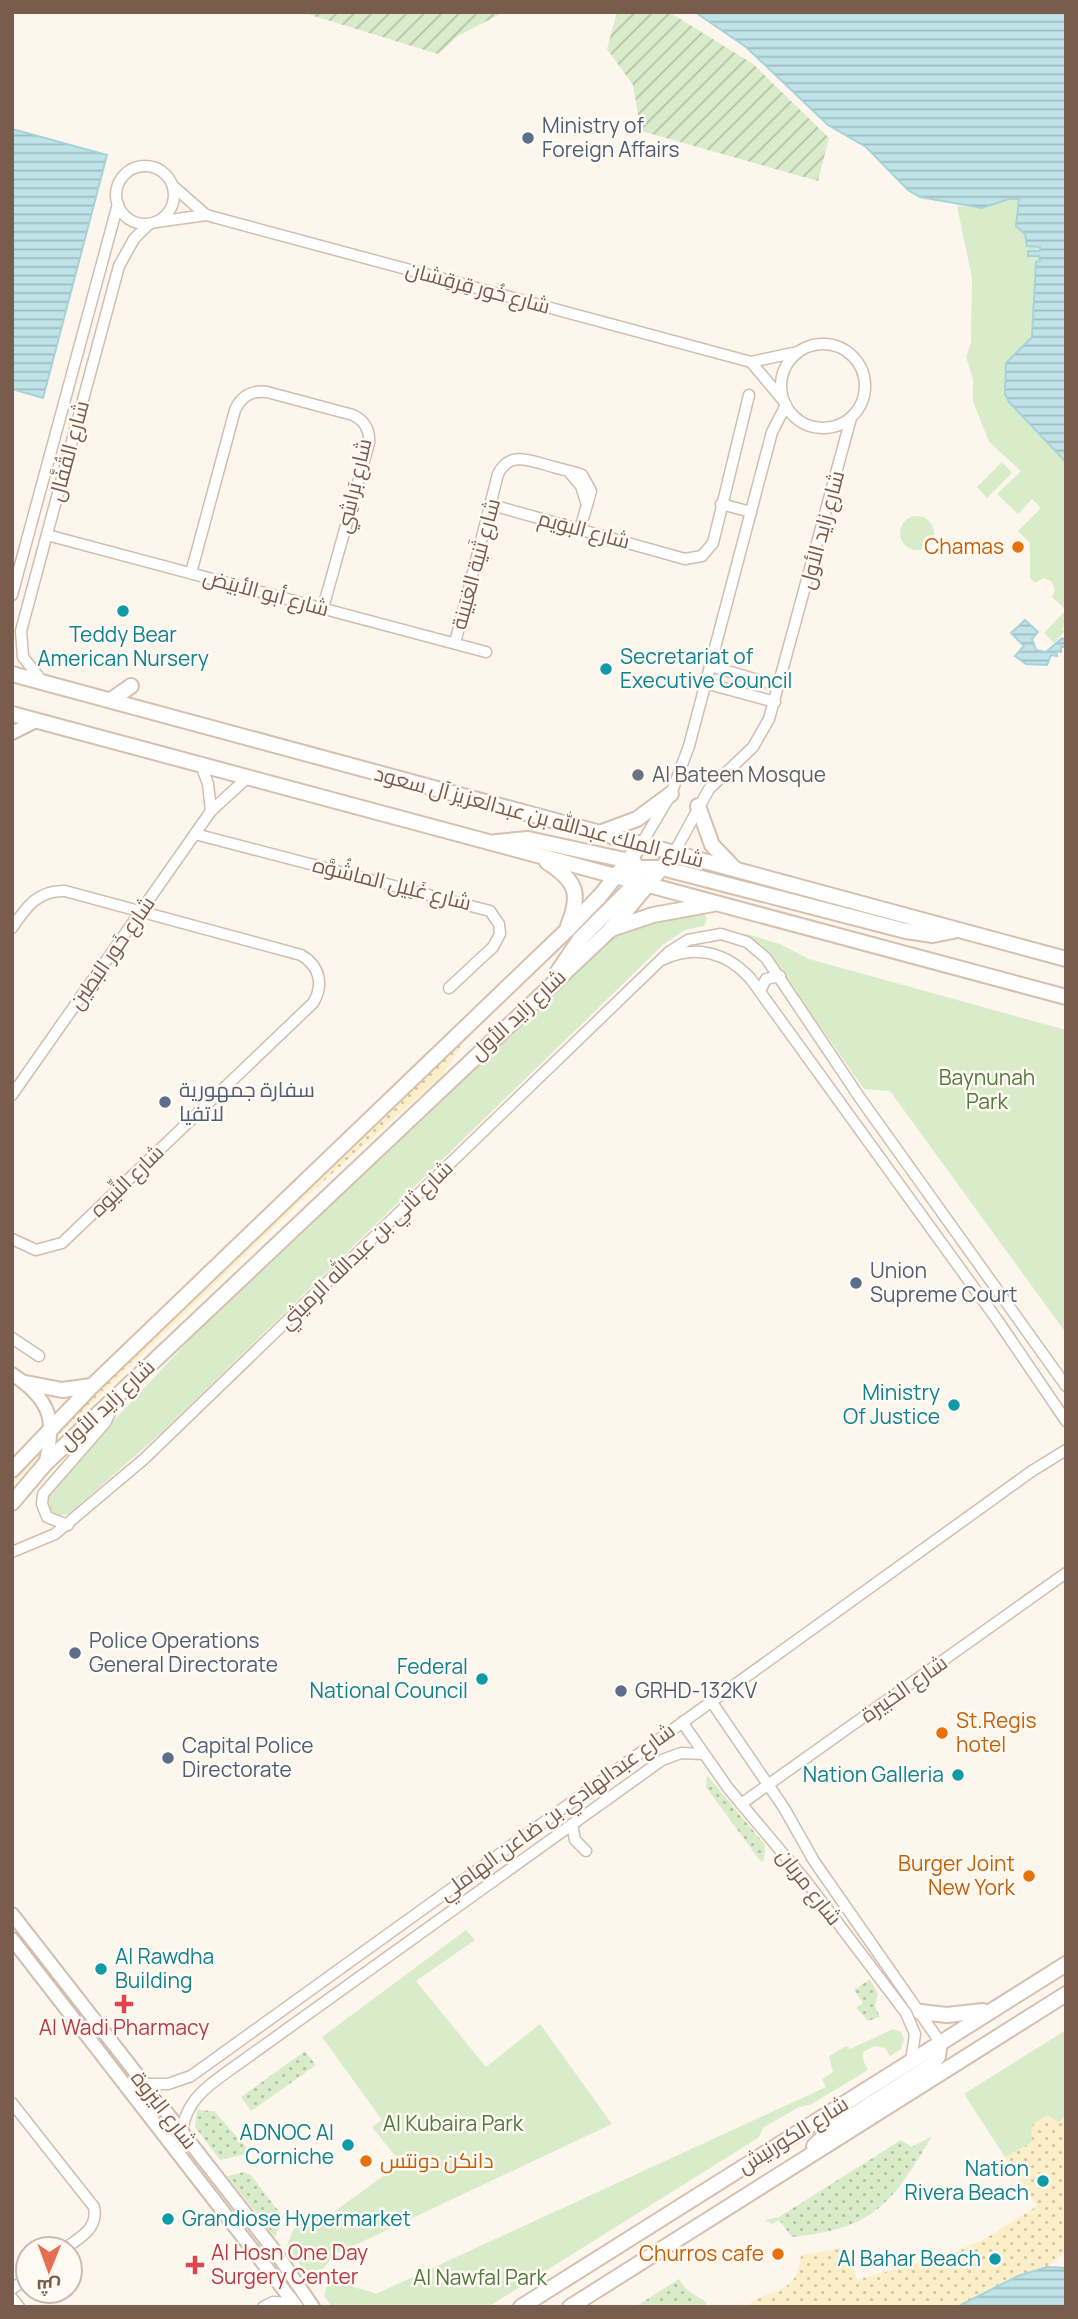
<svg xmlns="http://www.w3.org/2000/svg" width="1078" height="2319" font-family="Manrope,Cairo,sans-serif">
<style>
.grass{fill:url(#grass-dots)}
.sand{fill:url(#sand-dots)}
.park{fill:#d8ecc9}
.garden{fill:url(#garden-furrows)}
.water{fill:url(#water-rules);stroke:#a5d3da;stroke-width:2}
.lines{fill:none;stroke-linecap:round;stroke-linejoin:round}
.minor-casing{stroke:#d1beb0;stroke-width:13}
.tertiary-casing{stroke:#d1beb0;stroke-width:16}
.secondary-casing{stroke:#d6c0b0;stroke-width:18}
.minor{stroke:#fff;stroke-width:10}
.tertiary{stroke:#fff;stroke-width:12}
.secondary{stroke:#fff;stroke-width:14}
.service-dot{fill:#5c6f8a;stroke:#fffaf3;stroke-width:2.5}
.food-dot{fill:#e8710a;stroke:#fffaf3;stroke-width:2.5}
.culture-dot{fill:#0f9aa8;stroke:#fffaf3;stroke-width:2.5}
.worship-dot{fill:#6b7280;stroke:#fffaf3;stroke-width:2.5}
.health-dot{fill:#e0444e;stroke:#fffaf3;stroke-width:2.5}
.labels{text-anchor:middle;stroke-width:5;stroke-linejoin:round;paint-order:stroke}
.service-label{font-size:21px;fill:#4e5e75;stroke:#fffaf3;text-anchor:start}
.street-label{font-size:21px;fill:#7a5c4d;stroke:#fffaf3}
.food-label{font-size:21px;fill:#c56008;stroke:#fffaf3;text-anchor:end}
.culture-label{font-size:21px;fill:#0d838f;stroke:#fffaf3;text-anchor:end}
.worship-label{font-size:21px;fill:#5b616d;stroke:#fffaf3;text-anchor:start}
.park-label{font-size:21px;fill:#537a41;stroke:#fffaf3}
.health-label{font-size:21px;fill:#be3a42;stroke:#fffaf3}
</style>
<defs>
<pattern id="grass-dots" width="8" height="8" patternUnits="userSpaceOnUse" patternTransform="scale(1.75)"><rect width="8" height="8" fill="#d8ecc9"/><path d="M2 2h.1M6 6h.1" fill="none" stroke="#b4c2a5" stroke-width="1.8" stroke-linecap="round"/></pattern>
<pattern id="sand-dots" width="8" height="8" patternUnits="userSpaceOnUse" patternTransform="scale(1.75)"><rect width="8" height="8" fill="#fcefc7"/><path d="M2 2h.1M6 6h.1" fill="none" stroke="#d1c5a4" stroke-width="1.8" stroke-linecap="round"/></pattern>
<pattern id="garden-furrows" width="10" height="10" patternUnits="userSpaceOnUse" patternTransform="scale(1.75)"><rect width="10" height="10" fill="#d8ecc9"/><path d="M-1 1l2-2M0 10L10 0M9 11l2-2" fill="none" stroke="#b4c2a5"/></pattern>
<pattern id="water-rules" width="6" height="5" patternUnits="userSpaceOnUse" patternTransform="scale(1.75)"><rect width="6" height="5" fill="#bfe3e8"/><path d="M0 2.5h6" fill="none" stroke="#a0bbbe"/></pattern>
</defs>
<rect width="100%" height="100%" fill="#fdf6ec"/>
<g class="grass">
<polygon points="707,1775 765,1845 764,1860 761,1862 706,1787"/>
<polygon points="870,1979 878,1994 875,2006 880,2017 868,2021 856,2008 863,2003 854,1990"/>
<polygon points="305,2051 316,2065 251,2111 241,2097"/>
<polygon points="197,2110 214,2111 249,2150 247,2154 220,2160 195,2127"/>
<path d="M932,2136C892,2203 875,2229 792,2237L779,2220L772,2224L765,2220L779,2217L901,2140L912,2147Z"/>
<polygon points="244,2172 251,2175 283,2217 275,2237 227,2176"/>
<polygon points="679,2279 686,2289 707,2303 704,2307 635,2307"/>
</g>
<g class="sand">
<polygon points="605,900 607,902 466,1039 442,1076 300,1202 45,1449 12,1486 12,1478 39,1446"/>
<path d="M1047,2115L1059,2122L1066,2116V2252L1047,2267L1018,2276L957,2307H745C772,2285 797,2298 801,2255L848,2248L857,2280L952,2253L985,2239L1037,2206L1005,2157L1031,2143L1032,2125Z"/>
</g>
<g class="park">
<polygon points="1009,199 1019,199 1016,226 1040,247 1040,251 1028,251 1040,256 1040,262 1036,262 1032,337 1006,363 1005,388 1065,461 1066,624 1062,629 1065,631 1054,643 1044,633 1066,610 1052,597 1055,590 1051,581 1043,578 1035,583 1030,578 1030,543 1018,531 1041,508 1032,499 1018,514 997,494 1021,471 989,442 973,401 973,379 966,357 971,343 972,278 957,206 982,208"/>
<polygon points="1002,462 1012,473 987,498 977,487"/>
<circle cx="917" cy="533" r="17"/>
<polygon points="692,913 704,914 707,919 704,926 685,930 664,944 161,1433 69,1514 57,1516 49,1511 47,1492 232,1294 619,931"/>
<polygon points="743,933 780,944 809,959 1066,1030 1066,1333 890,1091 864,1089 769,954"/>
<polygon points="466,1930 475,1940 416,1981 486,2067 540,2024 612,2124 334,2255 323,2269 306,2272 286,2248 297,2221 306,2216 324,2219 397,2166 396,2157 372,2127 382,2120 322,2037"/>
<path d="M893,2029L901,2032L904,2039L901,2049L890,2056L885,2048L875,2046L863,2052V2060L868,2070L810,2105L799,2107L764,2127L758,2138L488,2307H332L324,2296L327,2285L341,2280C350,2289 364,2288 376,2294L826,2087L822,2079L833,2072L829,2056L846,2046L850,2049Z"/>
<polygon points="1066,2030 1066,2116 1059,2122 1047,2115 1032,2125 1031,2143 1005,2157 964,2094"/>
</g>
<g class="garden">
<polygon points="301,12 504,12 458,36 438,54"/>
<polygon points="617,12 669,12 753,64 829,138 818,181 641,131 633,85 607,49"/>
</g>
<g class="water">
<polygon points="695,12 1066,12 1066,572 1065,461 1009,402 1005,394 1006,363 1032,337 1036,262 1040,261 1039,256 1028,256 1028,251 1040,251 1040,247 1027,246 1025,234 1016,226 1019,199 1009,199 982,208 920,197 908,190 866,147 828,125 746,47"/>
<polygon points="12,129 107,155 43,398 12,389"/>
<polygon points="1025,620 1038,632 1032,639 1036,650 1046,652 1062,638 1065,640 1066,647 1061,647 1061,652 1056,651 1057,656 1051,655 1047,665 1026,664 1015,656 1024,646 1011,633"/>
<polygon points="1047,2267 1066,2268 1066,2307 957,2307 1018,2276"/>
</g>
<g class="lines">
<defs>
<g id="minor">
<circle cx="145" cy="195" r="29"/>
<polyline points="173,186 206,215"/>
<polyline points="156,222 206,215 751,362 798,352"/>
<circle cx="823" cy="386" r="42"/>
<polyline points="751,362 782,399"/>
<polyline points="570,473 581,486 587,505"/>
<polyline points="721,504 751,512"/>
<polyline points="492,505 685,559 702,556 713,543 749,395"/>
<polyline points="47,535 486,652"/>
<path d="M191,573L235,410C241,396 252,390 267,392L353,415C365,421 370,430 369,443L323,608"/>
<polyline points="12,595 118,204"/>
<path d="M455,643L498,474C510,449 533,462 554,467C563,470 573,471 582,475L591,491L580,529"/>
<polyline points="710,666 779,686"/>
<polyline points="42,681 23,657 21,631 119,266 134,239 149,224"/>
<polyline points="705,683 775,702"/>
<polyline points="201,765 208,784 211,811"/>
<polyline points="195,834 490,911 499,924 500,934 493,947 449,988"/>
<polyline points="642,843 671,794 689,746 772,432 786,405"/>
<polyline points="674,853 709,789 753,747 769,719 851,418"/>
<path d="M12,928C26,907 38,890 65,891L301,955C320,966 324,985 313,1003L62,1243L36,1250L12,1239"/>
<path d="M664,959C696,944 727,953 750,978L998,1321L1066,1421"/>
<polyline points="760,991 766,979 780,976"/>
<polyline points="12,1095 211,811 247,778"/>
<polyline points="12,1338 39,1356"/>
<polyline points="68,1525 47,1517 42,1504 43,1494 105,1423 118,1397"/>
<polyline points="12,1552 55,1534 144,1459 669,952 688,940 721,934 747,942 766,958 860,1098 1066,1386"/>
<polyline points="711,1701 784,1808 814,1861 940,2042"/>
<polyline points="682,1722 728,1788 806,1881 906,2013 915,2034 911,2061"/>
<polyline points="741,1804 1066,1573"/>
<polyline points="572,1824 575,1840 586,1851"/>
<polyline points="144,2084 168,2084 191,2076 1032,1471 1066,1450"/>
<path d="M12,2103L94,2207C99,2229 79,2238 64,2249"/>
<path d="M182,2133C185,2097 215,2081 241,2062L662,1760L681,1753L703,1754"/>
<polyline points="12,2289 28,2277"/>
<polyline points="12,2298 19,2307"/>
<polyline points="263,2307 273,2302 294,2303"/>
</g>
<g id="tertiary">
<polyline points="12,733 36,721"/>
<path d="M12,1374C50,1399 57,1420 45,1464"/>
<polyline points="12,1914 277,2254 313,2307"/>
<polyline points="12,1939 297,2307"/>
</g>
<g id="secondary">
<polyline points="12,674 1066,959"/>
<polyline points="111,700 131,686"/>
<polyline points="12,714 1066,997"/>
<polyline points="698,806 712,845 734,868"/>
<polyline points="602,832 637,819 671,794"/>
<polyline points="496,842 528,839 634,862"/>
<path d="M547,862C577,881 581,894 568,926"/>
<polyline points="616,877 639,868 662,868 906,931 933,935 953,931"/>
<polyline points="611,929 653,915 713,904"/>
<polyline points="557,973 580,939 640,879"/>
<polyline points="26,1383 62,1390 92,1386"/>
<polyline points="12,1470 92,1386 566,931 600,896 642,843"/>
<polyline points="12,1503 45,1464 610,930 674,853"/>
<polyline points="920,2012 947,2015 983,2011"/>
<polyline points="814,2146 833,2128 932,2065 938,2056 940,2042"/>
<polyline points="521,2307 1066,1964"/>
<polyline points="570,2307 1066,1994"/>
</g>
</defs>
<use href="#minor" class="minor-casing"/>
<use href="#tertiary" class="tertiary-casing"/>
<use href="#secondary" class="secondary-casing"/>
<use href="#minor" class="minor"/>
<use href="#tertiary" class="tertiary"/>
<use href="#secondary" class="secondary"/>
</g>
<g class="service-dot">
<circle cx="528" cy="138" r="7"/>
<circle cx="165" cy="1102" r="7"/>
<circle cx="856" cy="1283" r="7"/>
<circle cx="75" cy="1653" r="7"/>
<circle cx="621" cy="1691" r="7"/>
<circle cx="168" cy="1758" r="7"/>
</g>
<g class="food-dot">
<circle cx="1018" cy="547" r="7"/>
<circle cx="942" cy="1733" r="7"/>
<circle cx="1029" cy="1876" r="7"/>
<circle cx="366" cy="2161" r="7"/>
<circle cx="778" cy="2254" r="7"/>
</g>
<g class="culture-dot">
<circle cx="123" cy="611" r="7"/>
<circle cx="606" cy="669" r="7"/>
<circle cx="954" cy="1405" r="7"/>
<circle cx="482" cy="1679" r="7"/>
<circle cx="958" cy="1775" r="7"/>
<circle cx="101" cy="1969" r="7"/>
<circle cx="348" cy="2145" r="7"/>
<circle cx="1043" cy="2181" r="7"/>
<circle cx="168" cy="2219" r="7"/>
<circle cx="995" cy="2259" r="7"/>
</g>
<circle class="worship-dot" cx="638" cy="775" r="7"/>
<g class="health-dot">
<path d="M120.5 1993.5h7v7h7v7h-7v7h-7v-7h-7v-7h7z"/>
<path d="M191.5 2254.5h7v7h7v7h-7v7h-7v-7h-7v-7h7z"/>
</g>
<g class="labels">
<g class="service-label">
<text x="542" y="133">Ministry of<tspan x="542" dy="24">Foreign Affairs</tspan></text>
<text x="179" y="1097">سفارة جمهورية<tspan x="179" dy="24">لاتفيا</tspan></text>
<text x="870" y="1278">Union<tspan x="870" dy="24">Supreme Court</tspan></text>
<text x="89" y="1648">Police Operations<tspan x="89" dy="24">General Directorate</tspan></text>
<text x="635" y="1698">GRHD-132KV</text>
<text x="182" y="1753">Capital Police<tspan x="182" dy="24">Directorate</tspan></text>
</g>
<g class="street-label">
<text transform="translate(478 288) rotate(15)" y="7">شارع خُور قِرقِشان</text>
<text transform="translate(69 451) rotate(-75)" y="7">شارع القُفَّال</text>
<text transform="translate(354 486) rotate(-77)" y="7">شارع بَراشِي</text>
<text transform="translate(584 530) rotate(15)" y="7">شارع البوَيم</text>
<text transform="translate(822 530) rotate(-75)" y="7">شارع زايد الأول</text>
<text transform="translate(476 564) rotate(-75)" y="7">شارع ثَنية الغبَينة</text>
<text transform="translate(266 593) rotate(15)" y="7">شارع أبو الأبيَض</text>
<text transform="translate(539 817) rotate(15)" y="7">شارع الملك عبدالله بن عبدالعزيز آل سعود</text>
<text transform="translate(392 884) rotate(14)" y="7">شارع غَلِيل الماشُوَّه</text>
<text transform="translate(112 953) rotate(-55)" y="7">شارع خَور البَطِين</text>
<text transform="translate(518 1015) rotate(-43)" y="7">شارع زايد الأول</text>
<text transform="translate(127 1181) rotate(-44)" y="7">شارع النِّيوه</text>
<text transform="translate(366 1245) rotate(-44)" y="7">شارع ثاني بن عبدالله الرميثي</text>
<text transform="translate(107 1405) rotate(-43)" y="7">شارع زايد الأول</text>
<text transform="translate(904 1689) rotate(-35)" y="7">شارع الخبيرة</text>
<text transform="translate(557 1812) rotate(-36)" y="7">شارع عبدالهادي بن ضاعن الهاملي</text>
<text transform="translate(809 1887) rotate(52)" y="7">شارع مربان</text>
<text transform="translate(164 2110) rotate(52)" y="7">شارع اليَزوة</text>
<text transform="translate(793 2135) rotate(-32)" y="7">شارع الكورنيش</text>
</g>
<g class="food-label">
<text x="1004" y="554">Chamas</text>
<text x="956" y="1728" text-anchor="start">St.Regis<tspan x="956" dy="24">hotel</tspan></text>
<text x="1015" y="1871">Burger Joint<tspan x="1015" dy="24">New York</tspan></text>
<text x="380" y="2168" text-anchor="start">دانكن دونتس</text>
<text x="764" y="2261">Churros cafe</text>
</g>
<g class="culture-label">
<text x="123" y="642" text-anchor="middle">Teddy Bear<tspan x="123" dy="24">American Nursery</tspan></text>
<text x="620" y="664" text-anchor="start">Secretariat of<tspan x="620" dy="24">Executive Council</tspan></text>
<text x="940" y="1400">Ministry<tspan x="940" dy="24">Of Justice</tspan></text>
<text x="468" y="1674">Federal<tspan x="468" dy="24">National Council</tspan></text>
<text x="944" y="1782">Nation Galleria</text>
<text x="115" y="1964" text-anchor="start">Al Rawdha<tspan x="115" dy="24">Building</tspan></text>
<text x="334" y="2140">ADNOC Al<tspan x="334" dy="24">Corniche</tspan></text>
<text x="1029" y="2176">Nation<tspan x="1029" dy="24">Rivera Beach</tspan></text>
<text x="182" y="2226" text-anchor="start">Grandiose Hypermarket</text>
<text x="981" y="2266">Al Bahar Beach</text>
</g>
<g class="worship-label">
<text x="652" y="782">Al Bateen Mosque</text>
</g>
<g class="park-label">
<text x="987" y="1085">Baynunah<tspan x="987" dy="24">Park</tspan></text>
<text x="453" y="2131">Al Kubaira Park</text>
<text x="480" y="2285">Al Nawfal Park</text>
</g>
<g class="health-label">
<text x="124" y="2035">Al Wadi Pharmacy</text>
<text x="211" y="2260" text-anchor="start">Al Hosn One Day<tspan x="211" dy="24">Surgery Center</tspan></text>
</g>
</g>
<rect width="1078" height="2319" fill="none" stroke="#7a5c4d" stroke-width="28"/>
<g transform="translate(49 2270) rotate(181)"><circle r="33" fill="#fffaf3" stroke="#cabbb1" stroke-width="2"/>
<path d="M0-5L12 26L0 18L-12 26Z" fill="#e76f51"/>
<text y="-10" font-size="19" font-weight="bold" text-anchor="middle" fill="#7a5c4d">ش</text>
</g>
</svg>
